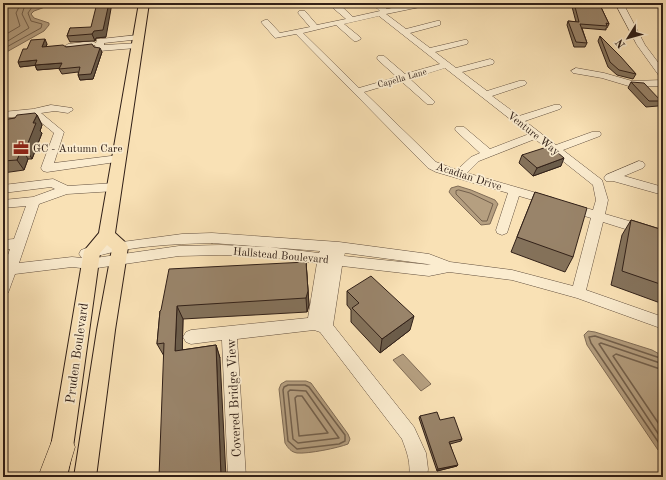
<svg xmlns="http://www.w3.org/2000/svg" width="666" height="480" font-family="'Old Standard TT',serif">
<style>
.water{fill:#b59f80;stroke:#806c56}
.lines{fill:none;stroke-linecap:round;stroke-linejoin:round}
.shore-far1{stroke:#73604c;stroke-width:1}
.shore{stroke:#73604c;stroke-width:1.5}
.minor-casing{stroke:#63503f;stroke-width:1}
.major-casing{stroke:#312018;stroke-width:2}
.highway-casing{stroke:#312018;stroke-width:1}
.minor{fill:#fbeccf;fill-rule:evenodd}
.major{fill:#f9e1b5;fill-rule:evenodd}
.highway{fill:#f9e1b5;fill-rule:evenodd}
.wall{fill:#84725b;stroke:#312018}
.shaded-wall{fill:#6b5c4a;stroke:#312018}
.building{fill:#99846a;stroke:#312018}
.labels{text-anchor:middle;stroke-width:3.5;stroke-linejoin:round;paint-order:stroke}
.far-street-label{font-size:9px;fill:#312018;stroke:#fbeccf}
.street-label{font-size:11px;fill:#312018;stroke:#fbeccf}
.poi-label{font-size:11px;fill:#312018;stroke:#fbeccf;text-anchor:start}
.near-street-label{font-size:13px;fill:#312018;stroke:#fbeccf}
</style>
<rect width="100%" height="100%" fill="#f9e1b5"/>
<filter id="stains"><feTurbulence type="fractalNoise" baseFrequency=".005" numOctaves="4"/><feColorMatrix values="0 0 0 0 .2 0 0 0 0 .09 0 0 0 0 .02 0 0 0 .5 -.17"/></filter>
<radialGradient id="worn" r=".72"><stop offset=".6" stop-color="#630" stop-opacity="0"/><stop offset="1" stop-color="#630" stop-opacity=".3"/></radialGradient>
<g class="water">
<polygon points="3,3 56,3 34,11 31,14 34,18 49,23 49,25 44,31 3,54"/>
<polygon points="458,186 471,190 495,200 498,204 497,206 490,224 481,225 453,197 449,192 451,188"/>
<polygon points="588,331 595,332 652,350 663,356 663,454 658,450 587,345 584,335"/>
<polygon points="403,354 431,384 421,391 393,360"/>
<path d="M286,381H306L311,383L348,434L350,439L348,444C338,448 308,454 297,453C291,452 288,448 285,443L279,389L281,384Z"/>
</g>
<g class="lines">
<g class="shore-far1">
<polyline points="3,36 20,26 16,13 21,3"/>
<polyline points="3,44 29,28 22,14 24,8 29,3"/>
<polyline points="3,49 41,28 42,24 31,21 28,13 32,7 46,3"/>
<polygon points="459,190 470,193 493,204 487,221 482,221 456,194 456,191"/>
</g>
<g class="shore">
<polyline points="663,359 595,336 589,337 591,343 663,449"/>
<polyline points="663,364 601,343 599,344 663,441"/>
<polyline points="663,370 616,354 613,356 663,430"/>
<polygon points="288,385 305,385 309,387 345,435 345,441 339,444 297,449 288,441 283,390 284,387"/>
<polygon points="290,390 306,391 339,438 298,443 293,439 288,392"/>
<polygon points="297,396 302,396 328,433 299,436 295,398"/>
</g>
<defs>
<g id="minor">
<path d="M371,3H380L387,9L416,3H425V6L386,14L406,29L437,21H440V25L410,33L430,48L464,40H467L468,42L467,44L435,52L456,68L490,59L493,60L494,62L493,64L462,72L487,91L519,81H525L527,83L525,85L492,96L519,116L554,105H560L562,107L560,109L525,121L556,145L592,132H600L601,134L600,136L563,150L602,180L608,200L605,214L663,231V241L603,222L586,290L663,317V329L577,298L512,280L449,272L429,276L342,266L333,325L414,427L426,453L428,469L427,477H409C411,463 407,452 402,439L320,332L314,330L237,339L246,477H228L222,340L191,344L186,342L183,337L186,332L191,330L308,318L317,263L268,257L221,255L179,256L90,269L72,267L15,274L8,293L3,295V265L5,264L10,249L3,250V240L14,239L26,206L3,208V200L33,197L55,189L51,187L3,193V185L53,179L68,186L115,183L119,184L121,187L119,190L115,191L67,194L39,204L19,263L72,257L82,258L79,254L81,250L92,246L182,234L212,233L339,242L429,254L450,262L512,270L573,286L591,218L565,210L563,207L565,204L569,203L593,210L596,200L593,185L535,139L479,161L467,173L554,198L556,201L554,204L550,205L519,196L507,233L502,235L497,233L496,230L508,193L436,172L428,168L296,34L275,38L261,22L265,20H268L280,33L310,27L298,13L299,11H305L317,25L346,19L333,8V4H339L353,17L380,11ZM379,16L440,64L405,74L384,56H378L377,58L378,60L397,77L359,88L303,33L336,25L354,41H357L361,39L360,37L344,24ZM445,68L529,134L490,149L464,127H456L455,129L456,131L480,153L471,157L457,170L436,162L364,92L401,81L427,104H433L435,102L433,100L410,79ZM212,243L320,251L319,253L268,247L221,245L179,246L88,259C125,246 172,244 212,243ZM345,253L427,264L431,265L344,256Z"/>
<polygon points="615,3 623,3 645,45 663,69 663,78 660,77 637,45"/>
<polygon points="138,35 142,37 141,39 104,43 104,45 139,43 140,45 136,48 99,51 96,50 95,45 68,50 64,47 68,44 92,41 96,43 97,39 100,39"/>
<polygon points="576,68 604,73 632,81 663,80 663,86 632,87 602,78 573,73 571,71"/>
<polygon points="51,105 72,108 73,110 68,113 55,111 41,113 64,132 54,163 119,155 123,157 125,159 123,161 47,172 43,171 41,168 54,133 32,115 3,118 3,112 33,109"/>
<polygon points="639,161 643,162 645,165 643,168 624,176 663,187 663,195 613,181 606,181 604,178 606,175"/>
</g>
<polygon id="major" points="139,3 149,3 115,233 126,243 128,247 115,330 96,477 74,477 97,330 112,249 107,245 100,253 73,447 67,477 45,477 51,447 84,251 99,233"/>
<polygon id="highway" points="62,434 71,438 75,447 66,477 38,477 53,438"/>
</defs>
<use href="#minor" class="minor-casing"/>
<use href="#major" class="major-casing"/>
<use href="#highway" class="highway-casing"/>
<use href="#minor" class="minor"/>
<use href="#major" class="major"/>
<use href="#highway" class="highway"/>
</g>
<g class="wall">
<polygon points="571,3 599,3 609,24 607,28 606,28 606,30 582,28 587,43 585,47 574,47 567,25 568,21 576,22"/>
<polygon points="70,28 106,37 96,38 95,41 70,42 67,36"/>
<polygon points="600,36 636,74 633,79 617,75 608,67 598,41"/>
<polygon points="47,44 46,47 94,47 102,52 93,79 80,80 78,72 62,74 59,69 60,68 37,70 35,65 20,67 27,49"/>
<polygon points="631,82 661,101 658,106 646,107 628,88"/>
<polygon points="37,115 42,125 40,131 42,133 32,159 28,159 24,170 3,173 3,120 15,118"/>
<polygon points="522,155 561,166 533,176 519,163"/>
<polygon points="535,192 573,257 565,272 511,252"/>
<polygon points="631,220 663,230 663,304 611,285 622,235"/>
<polygon points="306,262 309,305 307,312 183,319 182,350 216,345 220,358 164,356 157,344 160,311"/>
<polygon points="347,291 410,330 380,353 351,322 351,310 347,305"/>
<polygon points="420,416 440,420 462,439 461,441 450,444 457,466 437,471 419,418"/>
</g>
<g class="shaded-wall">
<polygon points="109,3 112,3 106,37 96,38 95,41 92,34"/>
<polygon points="45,39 47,44 44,52 42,47"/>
<polygon points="100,48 102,52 93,79 80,80 78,75"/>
<polygon points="37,60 39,65 20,67 18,62"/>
<polygon points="62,63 64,68 37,70 35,65"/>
<polygon points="37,115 42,125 40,131 42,133 32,159 26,148 33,123"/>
<polygon points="22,148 28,159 24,170 17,160"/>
<polygon points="564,158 561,166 533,176 537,168"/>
<polygon points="306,262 309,305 307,312 306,298"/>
<polygon points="177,306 183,319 182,364 175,351"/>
<polygon points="414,316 410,330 380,353 382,339"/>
<polygon points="216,345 220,358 226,477 221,477"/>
<polygon points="458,465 457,466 437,471 438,469"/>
</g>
<g class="building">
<polygon points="97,3 109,3 103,30 94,31 92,34 67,36 70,28 91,27"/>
<polygon points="574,3 599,3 609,24 606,23 607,26 580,24 587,43 576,42 568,21 579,22"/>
<polygon points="600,36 621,57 636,74 619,70 610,62"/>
<polygon points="45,39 42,47 63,45 66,47 92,44 94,47 100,48 91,74 78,75 80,67 59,69 62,63 35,65 37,60 18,62 23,49 27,49 31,40"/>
<polygon points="631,82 644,83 661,101 649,101"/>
<polygon points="35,113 37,115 33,123 36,123 26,148 22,148 17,160 3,161 3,120 15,118 17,115"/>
<polygon points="550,146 564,158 537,168 522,155"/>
<polygon points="535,192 587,208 573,257 517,237"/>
<polygon points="631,220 663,230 663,285 622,271"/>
<polygon points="306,262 308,291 306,298 177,306 175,351 216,345 221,477 159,477 164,343 157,344 160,311 161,310 169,269"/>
<polygon points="371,276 414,316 382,339 352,308 359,303 347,291"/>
<polygon points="437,412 440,420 454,417 462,439 449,442 458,465 438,469 420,416"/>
</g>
<defs>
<symbol id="office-bare" viewBox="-9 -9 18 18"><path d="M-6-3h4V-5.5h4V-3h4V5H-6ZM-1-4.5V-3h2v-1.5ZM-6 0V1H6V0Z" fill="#8f2418" stroke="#fbeccf" stroke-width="2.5" paint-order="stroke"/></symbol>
</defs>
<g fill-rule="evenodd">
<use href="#office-bare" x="10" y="137" width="22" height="22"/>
</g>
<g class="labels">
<g class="far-street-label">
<text transform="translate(402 78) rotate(-16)" y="3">Capella Lane</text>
</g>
<g class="street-label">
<text transform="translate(534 133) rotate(38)" y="4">Venture Way</text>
<text transform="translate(469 176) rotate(18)" y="4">Acadian Drive</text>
<text transform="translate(281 255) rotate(5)" y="4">Hallstead Boulevard</text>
</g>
<g class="poi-label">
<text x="33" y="152">GC - Autumn Care</text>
</g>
<g class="near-street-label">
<text transform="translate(76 353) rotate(-82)" y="5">Pruden Boulevard</text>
<text transform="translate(233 398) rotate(-93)" y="5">Covered Bridge View</text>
</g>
</g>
<rect width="666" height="480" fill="none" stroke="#f9e1b5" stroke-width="16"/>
<rect x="4" y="4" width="658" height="472" fill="none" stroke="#312018" stroke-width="2"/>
<rect x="8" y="8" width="650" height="464" fill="none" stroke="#312018"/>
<g transform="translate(628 38) rotate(233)" stroke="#fbeccf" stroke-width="3" paint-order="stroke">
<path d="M0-3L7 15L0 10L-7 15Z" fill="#312018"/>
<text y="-6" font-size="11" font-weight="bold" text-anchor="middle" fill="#312018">N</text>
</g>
<rect width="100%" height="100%" filter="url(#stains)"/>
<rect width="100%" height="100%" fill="url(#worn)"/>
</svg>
